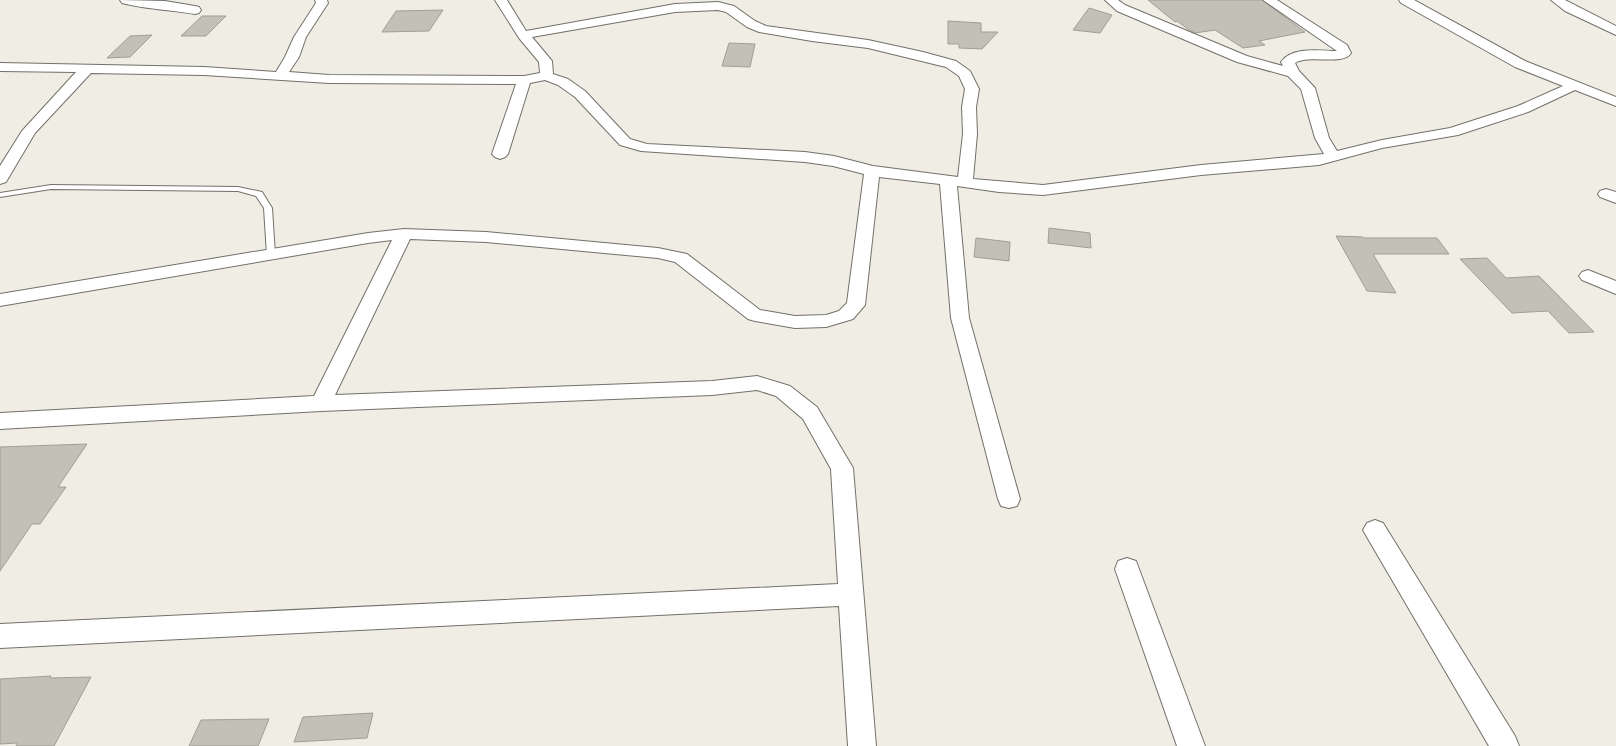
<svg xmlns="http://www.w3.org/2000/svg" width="1616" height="746" font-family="'Roboto Serif',serif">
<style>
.building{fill:#c2c0b7;stroke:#a09e95}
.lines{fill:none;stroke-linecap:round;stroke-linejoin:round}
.lane-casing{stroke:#727068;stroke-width:2}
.street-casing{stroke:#727068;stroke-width:2}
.lane{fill:#fff;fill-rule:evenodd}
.street{fill:#fff;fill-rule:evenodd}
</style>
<rect width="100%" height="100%" fill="#f0ede4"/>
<g class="building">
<polygon points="1148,0 1262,0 1305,32 1259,41 1265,45 1243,48 1215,30 1195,33 1189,30 1177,21 1175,22"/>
<polygon points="1089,8 1112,15 1100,33 1073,30"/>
<polygon points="443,10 429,31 382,32 396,11"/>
<polygon points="202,16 226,16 206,36 181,36"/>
<polygon points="948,21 981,23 981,32 998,32 982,49 959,48 959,44 948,44"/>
<polygon points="152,35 130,57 107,58 130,36"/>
<polygon points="729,43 755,44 750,67 722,66"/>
<polygon points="1049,228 1090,233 1091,248 1048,243"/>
<polygon points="1336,236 1363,237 1364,238 1437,238 1449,254 1373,254 1396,293 1367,291"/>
<polygon points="976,238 1010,242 1009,261 974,257"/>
<polygon points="1487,258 1506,278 1539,276 1594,332 1569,333 1548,311 1512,313 1460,259"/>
<polygon points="87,444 58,487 66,487 40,524 32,524 0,571 0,447"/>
<polygon points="51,676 50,678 91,677 54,746 16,746 18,743 0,744 0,679"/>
<polygon points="373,713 367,738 294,742 303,717"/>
<polygon points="269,719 258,746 189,746 201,720"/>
</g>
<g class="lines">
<defs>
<polygon id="lane" points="51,185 238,187 262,192 272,208 275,255 271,258 267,255 264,208 256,196 238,191 51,189 0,197 0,193"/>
<g id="street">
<path d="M120,0L165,1L195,6L199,7L201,10L199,13L195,14C171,10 145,9 122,3Z"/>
<path d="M315,0H327L328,3L306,37L299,57L289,72L329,75L524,76L540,73L539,62L519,38L495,0H507L526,31L675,4L718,2L734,6L755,21L766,26L868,40L923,52L956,61L970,71L979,89L976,107L977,134L973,179L1043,185L1201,165L1324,154L1315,138L1301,89L1288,76L1237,62L1117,11L1105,0H1118L1125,5L1247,56L1283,66L1281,62C1292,46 1321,51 1337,51L1263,0H1277L1347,45L1351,53C1343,66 1309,54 1295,63L1299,71L1315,88L1329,138L1337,151L1382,140L1450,128L1518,106L1563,86L1515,67L1401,3L1399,0H1414L1525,61L1616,97V106L1575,90L1528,112L1458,135L1382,148L1319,165L1201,175L1043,195L999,192L957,186L969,318L1020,499L1017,506L1009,508L1001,506L998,499L951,318L940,184L879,177L865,305L853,319L826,327L795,328L755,321L748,319L675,262L658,258L486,242L410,239L335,395L712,381L757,376L790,386L817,407L853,468L876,746H848L839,606L0,648V624L838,584L831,469L803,419L776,396L757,390L712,395L321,411L0,429V413L314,396L392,240L368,243L0,306V294L368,233L404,229L486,232L658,248L687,254L760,310L795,316L826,315L839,311L847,303L864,174L833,166L805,162L641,151L620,145L575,97L558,85L545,80L530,83L508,154L505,157L500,159L495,157L492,154L516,84L329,83L204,75L91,73L35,133L6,182L0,184V166L22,131L76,72L0,71V63L204,67L276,72L285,57L294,37L316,3ZM718,10L726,12L747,27L759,32L812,41L868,48L946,67L959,76L965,89L962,107L963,134L958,177L873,166L834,156L805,152L647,144L630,139L585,91L568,79L553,74L552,61L532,37L675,12Z"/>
<polygon points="1551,0 1565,0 1616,26 1616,35 1565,11"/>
<polygon points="1606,189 1616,192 1616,203 1600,197 1598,194 1600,191"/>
<polygon points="1588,270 1616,281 1616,294 1582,280 1579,276 1582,272"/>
<polygon points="1375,520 1383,523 1515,736 1519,746 1489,746 1367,537 1363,530 1367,523"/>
<polygon points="1127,558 1136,561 1139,569 1205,746 1177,746 1115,569 1118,561"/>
</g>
</defs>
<use href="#lane" class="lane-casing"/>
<use href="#street" class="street-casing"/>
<use href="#lane" class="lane"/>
<use href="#street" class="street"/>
</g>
</svg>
